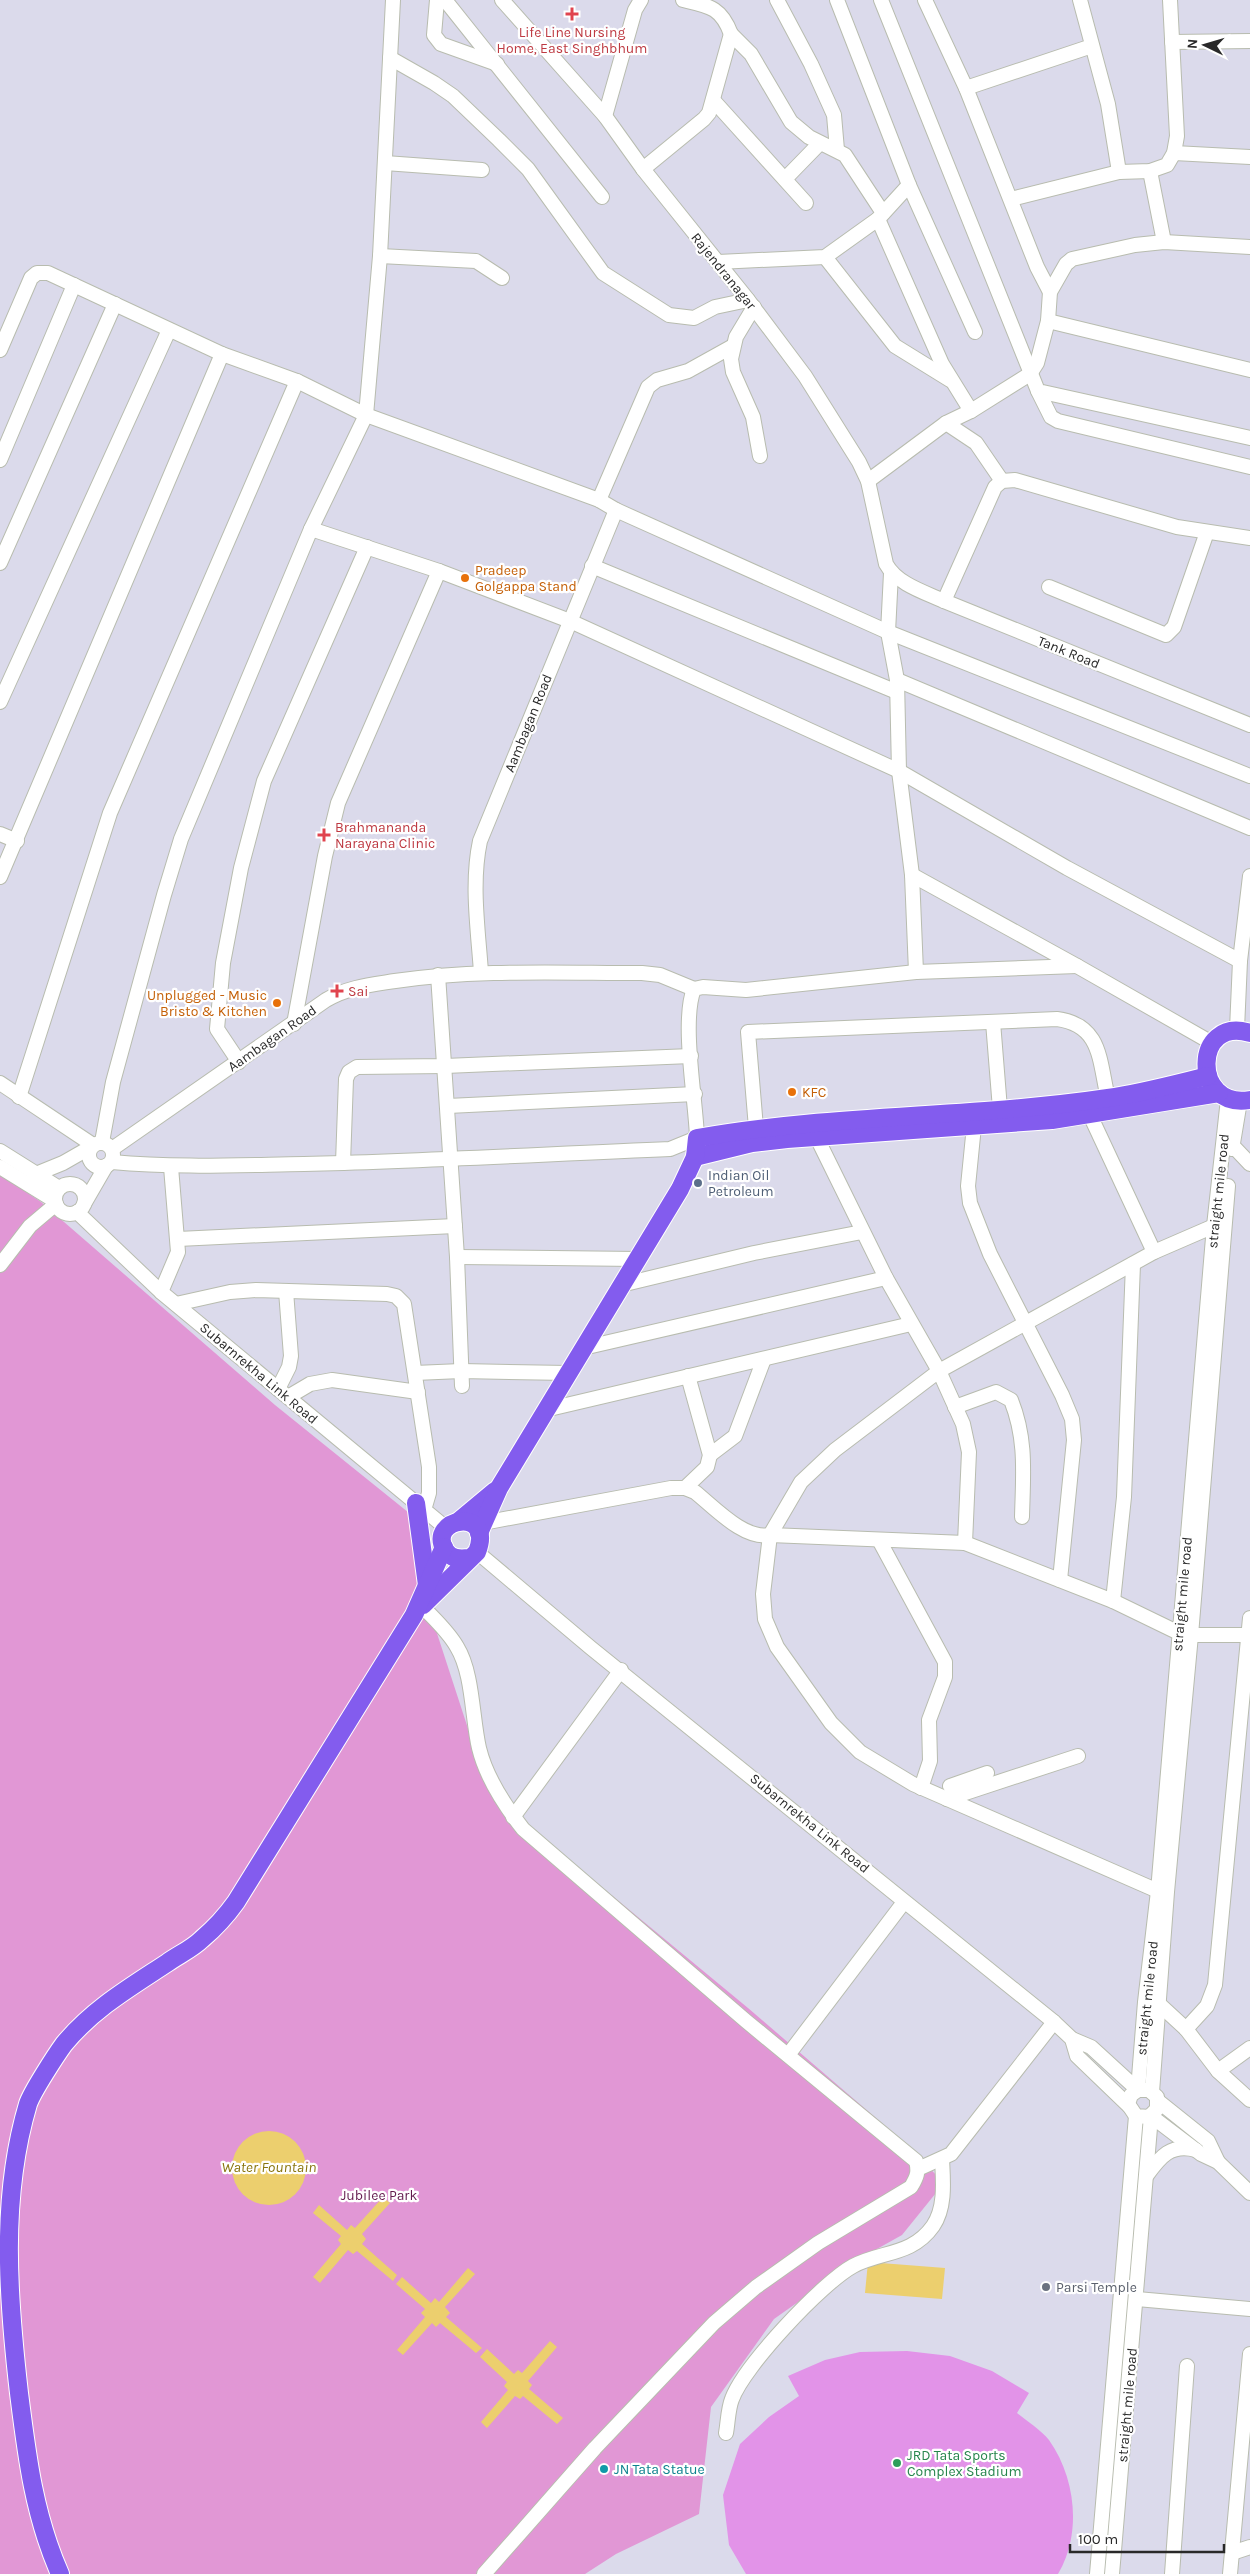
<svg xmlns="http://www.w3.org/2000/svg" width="1250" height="2574" font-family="Karla,sans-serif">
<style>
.green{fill:#e197d5}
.pitch{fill:#e293e8}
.water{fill:#eccf6e}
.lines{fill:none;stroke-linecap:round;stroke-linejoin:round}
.minor-casing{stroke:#b8bcaf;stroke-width:16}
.major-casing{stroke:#fff;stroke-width:20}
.minor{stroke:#fff;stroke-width:14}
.major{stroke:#835cee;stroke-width:18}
.health-dot{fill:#e0444e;stroke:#fff;stroke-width:2}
.food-dot{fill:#e8710a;stroke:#fff;stroke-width:2}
.service-dot{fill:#5c6f8a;stroke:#fff;stroke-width:2}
.worship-dot{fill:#6b7280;stroke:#fff;stroke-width:2}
.leisure-dot{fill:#2e9e5b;stroke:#fff;stroke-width:2}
.culture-dot{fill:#0f9aa8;stroke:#fff;stroke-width:2}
.labels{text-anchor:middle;stroke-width:4.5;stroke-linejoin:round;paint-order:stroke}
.health-label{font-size:14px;fill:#be3a42;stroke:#fff;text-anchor:start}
.street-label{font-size:14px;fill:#292929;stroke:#fff}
.food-label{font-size:14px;fill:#c56008;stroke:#fff;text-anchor:start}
.service-label{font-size:14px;fill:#4e5e75;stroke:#fff;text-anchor:start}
.park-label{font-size:14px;fill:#631b4e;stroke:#fff}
.worship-label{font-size:14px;fill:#5b616d;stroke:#fff;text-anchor:start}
.leisure-label{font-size:14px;fill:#27864d;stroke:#fff;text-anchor:start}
.culture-label{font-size:14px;fill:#0d838f;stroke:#fff;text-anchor:start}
.water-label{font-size:15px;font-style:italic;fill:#89760f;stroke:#fff}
</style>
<rect width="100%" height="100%" fill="#dbdaeb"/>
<polygon class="green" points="0,1174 41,1202 275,1405 424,1525 432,1618 474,1747 523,1822 748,2008 905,2143 944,2183 902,2235 859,2259 774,2319 711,2407 699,2514 616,2554 585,2574 0,2574"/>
<path class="pitch" d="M907,2351L950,2356L992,2371L1029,2393L1017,2413C1027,2421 1041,2430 1049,2440C1076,2478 1082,2534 1058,2574H746L729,2545L723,2495L740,2444L769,2417L799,2396L788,2376L825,2360L860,2352Z"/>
<g class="water">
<circle cx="269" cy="2168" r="37"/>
<polygon points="383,2197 390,2203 362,2234 366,2239 362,2244 397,2275 393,2281 357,2251 353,2254 348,2250 320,2283 313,2277 341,2244 338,2240 341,2236 313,2213 319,2205 347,2230 351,2225 355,2228"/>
<polygon points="868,2262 945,2268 942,2299 865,2293"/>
<polygon points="468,2268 475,2274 445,2307 450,2313 446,2317 482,2348 476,2353 440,2323 436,2327 432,2323 403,2355 397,2350 425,2317 421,2313 425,2309 396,2284 402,2277 431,2303 435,2298 439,2302"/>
<polygon points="550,2341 557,2347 528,2381 532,2385 529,2389 563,2418 557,2424 523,2396 520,2399 515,2396 487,2428 481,2422 508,2390 504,2386 507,2382 480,2357 487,2349 514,2374 518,2370 522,2373"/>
</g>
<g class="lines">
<defs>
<g id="minor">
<polyline points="437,0 434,35 441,44 497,64"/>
<polyline points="445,0 602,197"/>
<path d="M502,0L605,116L643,169L748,300L805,376L859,462L868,481L886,564C897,584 924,592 944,601L1250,725"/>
<path d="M683,0C709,6 721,7 731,34"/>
<polyline points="777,0 811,64 834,115 837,150"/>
<polyline points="837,0 909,185 975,332"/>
<polyline points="881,0 1038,391 1250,438"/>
<polyline points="925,0 966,88 1037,267 1050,292"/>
<polyline points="1080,0 1108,104 1119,172"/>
<polyline points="1172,42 1250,41"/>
<polyline points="390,58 434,83 453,96 499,140 528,169 603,273 669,315 694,318 715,307 748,300"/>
<polyline points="966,88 1092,46"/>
<polyline points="713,100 806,203"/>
<polyline points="605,116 635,10 641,0"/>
<polyline points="1174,153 1250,157"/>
<polyline points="385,163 482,170"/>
<polyline points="643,169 704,119 709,113 731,34 751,54 791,122 809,137 845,155 883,213"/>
<polyline points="1150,171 1164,242"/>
<polyline points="785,179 820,143"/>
<polyline points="1011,199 1119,172 1150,171 1167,165 1174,153 1177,136 1170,0"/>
<polyline points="878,219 942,364 971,411"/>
<polyline points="380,256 476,261 502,278"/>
<polyline points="825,257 895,346 950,380"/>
<polyline points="718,262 825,257 878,219 909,185"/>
<polyline points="754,307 736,337 731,359 733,372 753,417 760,456"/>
<polyline points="1048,321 1250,370"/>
<polyline points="0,350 31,278 37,273 48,273 222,354 297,381 366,415 599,500 616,510 888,632 1250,776"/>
<polyline points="1038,391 1051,417 1058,421 1250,467"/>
<polyline points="946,423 976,443 1002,481"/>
<polyline points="0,460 74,285"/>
<polyline points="868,481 946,423 971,411 1030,374 1037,363 1048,321 1050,292 1066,264 1072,259 1135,245 1164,242 1250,247"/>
<polyline points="599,500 648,387 657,380 688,371 733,346"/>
<polyline points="311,529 439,571 570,621 899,771 1067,868 1240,961"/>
<polyline points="0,563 115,304"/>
<polyline points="592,566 897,692"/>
<polyline points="891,573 888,632 897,680 899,771 912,875 916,972"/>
<polyline points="1049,587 1166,635 1174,627 1207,532"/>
<polyline points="944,601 995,487 1002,481 1015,480 1177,527 1250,538"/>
<polyline points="897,680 1250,828"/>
<polyline points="0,702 169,330"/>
<polyline points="0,834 17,841"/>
<polyline points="912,875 1077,966 1212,1043"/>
<polyline points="0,877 222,354"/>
<path d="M481,972C478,929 471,883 480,841L616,510"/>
<polyline points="438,975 457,1257 462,1386"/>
<polyline points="993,1022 1000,1109"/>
<polyline points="294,1024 325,856 338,803 439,571"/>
<polyline points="1237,1029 1240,961 1250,876"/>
<polyline points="239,1062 217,1029 223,963 241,868 264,781 367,547"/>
<polyline points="0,1083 93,1145"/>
<polyline points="19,1097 110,813 297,381"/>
<polyline points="448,1106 695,1094"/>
<polyline points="1090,1115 1154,1252"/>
<polyline points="974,1126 968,1186 970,1203 990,1254 1062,1395 1072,1419 1074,1440 1060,1580"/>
<path d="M756,1128L748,1032L1057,1019C1102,1025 1099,1061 1108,1098"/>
<polyline points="817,1138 886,1278 939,1371 963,1424 969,1452 965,1543"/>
<polyline points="102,1142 113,1082 164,895 181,839 311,529 366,415 380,256 393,0"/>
<circle cx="101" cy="1155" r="12"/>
<polyline points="1233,1146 1250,1164"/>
<path d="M112,1149L326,1000C348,987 370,985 395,981C477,969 559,973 642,973L660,975L694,989"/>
<polyline points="1232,1149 1240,1101"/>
<polyline points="0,1151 59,1188"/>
<path d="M112,1162C176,1168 240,1165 304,1164C426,1161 548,1154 670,1149L697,1138C696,1101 681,1021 694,989L703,987L746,990L916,972L1077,966"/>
<polyline points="343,1163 346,1079 349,1072 357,1067 445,1066 691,1056"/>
<polyline points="0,1167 55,1201"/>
<polyline points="36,1174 63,1163 91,1147"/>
<circle cx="70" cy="1199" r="15"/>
<polyline points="84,1204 106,1166"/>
<polyline points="77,1212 161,1292 446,1528"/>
<polyline points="178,1239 455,1226"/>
<polyline points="457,1257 637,1259"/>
<polyline points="0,1265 30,1226 56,1204"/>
<polyline points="621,1285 754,1253 862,1232"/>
<polyline points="161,1292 178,1252 171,1167"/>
<polyline points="176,1304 230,1292 256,1290 387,1294 396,1296 404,1304 429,1467 429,1493 424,1510"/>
<polyline points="583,1348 886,1278"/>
<polyline points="415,1373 461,1371 568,1373"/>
<polyline points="278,1389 289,1367 291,1356 286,1291"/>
<polyline points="288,1397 310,1384 332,1380 418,1392"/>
<path d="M955,1407L996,1392L1011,1400C1027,1440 1023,1475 1022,1517"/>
<polyline points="545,1410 911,1324"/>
<polyline points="710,1455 735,1436 764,1359"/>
<polyline points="685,1488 707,1467 710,1455 688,1376"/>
<path d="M483,1523L671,1488H685L695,1492C715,1508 744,1540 770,1535L965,1543L1113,1601L1179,1633L1191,1635H1250"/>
<polyline points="879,1540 945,1662 945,1677 929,1720 930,1761 921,1788"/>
<polyline points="477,1552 591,1648 1054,2022 1072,2039 1077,2056 1129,2106"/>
<polyline points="1113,1601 1124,1497 1133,1264"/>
<path d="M422,1606C434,1619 448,1631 457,1647C473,1673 472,1718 479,1748C486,1777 505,1806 523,1829L746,2021L916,2161C919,2172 917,2177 911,2187L818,2243L756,2287L714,2323L595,2448L484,2574"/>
<polyline points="950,1786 987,1773"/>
<polyline points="947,1799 1078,1756"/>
<polyline points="513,1817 621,1670"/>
<polyline points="1158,1891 913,1784 860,1752 831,1723 777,1647 765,1619 763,1594 770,1535 801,1482 835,1450 939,1371 1154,1252 1214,1226"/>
<polyline points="1160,2005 1186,2029 1218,2071 1250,2100"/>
<polyline points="1186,2029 1207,2006 1215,1985 1250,1618"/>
<polyline points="1072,2039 1091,2047 1138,2090"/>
<polyline points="788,2055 904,1902"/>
<polyline points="1218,2071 1250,2048"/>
<polyline points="1138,2090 1149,2090 1157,2097 1157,2109 1149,2117 1136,2116 1128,2104 1131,2095 1138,2090 1145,2002 1158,1891 1214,1226 1228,1099"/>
<polyline points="1152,2092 1167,1892 1191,1635 1228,1186"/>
<polyline points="1158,2101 1208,2141 1218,2162"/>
<polyline points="1151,2116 1201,2154 1218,2162 1250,2193"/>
<polyline points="918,2169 951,2154 1054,2022"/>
<path d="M1147,2175C1160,2157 1171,2143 1196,2150"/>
<polyline points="1137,2299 1250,2309"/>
<path d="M726,2433C728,2422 728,2409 732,2399C744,2366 822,2283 853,2266C881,2251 912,2256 933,2226C946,2207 943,2180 942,2159"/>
<polyline points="1232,2553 1250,2547"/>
<polyline points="1097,2574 1136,2116"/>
<polyline points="1112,2574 1151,2116"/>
<polyline points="1172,2574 1187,2366"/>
<polyline points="1230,2574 1250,2354"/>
</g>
<g id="major">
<path d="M1250,1033C1193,1015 1191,1110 1250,1100"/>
<polyline points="695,1157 752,1143 787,1139 1052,1120 1219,1093"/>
<polyline points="416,1503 427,1585"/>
<polyline points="459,1521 495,1491"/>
<path d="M479,1533L499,1488L680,1189L695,1157L697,1138C833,1114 972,1118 1108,1098C1142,1093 1175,1084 1208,1076"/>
<path d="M423,1605L477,1552C495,1506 426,1518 445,1550C451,1559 459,1559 469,1558"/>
<path d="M60,2574C34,2515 27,2457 19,2393C8,2298 0,2198 28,2104C32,2092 56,2055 64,2044C93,2009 129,1988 167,1963C178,1955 192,1949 202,1939C215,1928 226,1916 236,1902L414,1615L444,1547"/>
</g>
</defs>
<use href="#minor" class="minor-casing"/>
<use href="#major" class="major-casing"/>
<use href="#minor" class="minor"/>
<use href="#major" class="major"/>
</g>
<g class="health-dot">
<path d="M569.5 6.5h5v5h5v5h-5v5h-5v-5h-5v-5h5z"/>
<path d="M321.5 827.5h5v5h5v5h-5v5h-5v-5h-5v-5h5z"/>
<path d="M334.5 983.5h5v5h5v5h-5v5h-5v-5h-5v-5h5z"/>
</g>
<g class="food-dot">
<circle cx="465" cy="578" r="5"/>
<circle cx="277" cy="1003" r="5"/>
<circle cx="792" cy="1092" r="5"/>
</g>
<circle class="service-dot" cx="698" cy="1183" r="5"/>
<circle class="worship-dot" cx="1046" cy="2287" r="5"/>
<circle class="leisure-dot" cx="897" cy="2463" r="5"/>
<circle class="culture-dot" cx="604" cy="2469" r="5"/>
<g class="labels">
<g class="health-label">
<text x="572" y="37" text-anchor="middle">Life Line Nursing<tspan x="572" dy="16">Home, East Singhbhum</tspan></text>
<text x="335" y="832">Brahmananda<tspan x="335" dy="16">Narayana Clinic</tspan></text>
<text x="348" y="996">Sai</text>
</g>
<g class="street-label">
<text transform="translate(724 271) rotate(51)" y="5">Rajendranagar</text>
<text transform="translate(1069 652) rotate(22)" y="5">Tank Road</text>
<text transform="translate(528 723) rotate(-68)" y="5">Aambagan Road</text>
<text transform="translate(272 1038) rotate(-35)" y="5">Aambagan Road</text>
<text transform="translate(1218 1191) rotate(-84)" y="5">straight mile road</text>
<text transform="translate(259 1373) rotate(40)" y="5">Subarnrekha Link Road</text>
<text transform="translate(1182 1594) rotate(-85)" y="5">straight mile road</text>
<text transform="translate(810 1823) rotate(39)" y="5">Subarnrekha Link Road</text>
<text transform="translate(1147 1998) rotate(-84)" y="5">straight mile road</text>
<text transform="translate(1127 2405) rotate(-85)" y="5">straight mile road</text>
</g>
<g class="food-label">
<text x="475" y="575">Pradeep<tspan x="475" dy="16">Golgappa Stand</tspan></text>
<text x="267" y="1000" text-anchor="end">Unplugged - Music<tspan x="267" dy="16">Bristo &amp; Kitchen</tspan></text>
<text x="802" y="1097">KFC</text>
</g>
<g class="service-label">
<text x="708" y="1180">Indian Oil<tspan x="708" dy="16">Petroleum</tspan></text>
</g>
<g class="park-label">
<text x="379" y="2200">Jubilee Park</text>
</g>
<g class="worship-label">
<text x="1056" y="2292">Parsi Temple</text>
</g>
<g class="leisure-label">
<text x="907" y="2460">JRD Tata Sports<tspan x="907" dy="16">Complex Stadium</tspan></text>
</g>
<g class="culture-label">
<text x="614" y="2474">JN Tata Statue</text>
</g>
<g class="water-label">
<text x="269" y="2172">Water Fountain</text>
</g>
</g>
<g transform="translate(1205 45) rotate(275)" stroke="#ffffff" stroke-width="4" paint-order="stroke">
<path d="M0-4L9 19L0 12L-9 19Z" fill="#292929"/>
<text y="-8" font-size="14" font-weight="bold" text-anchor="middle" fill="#292929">N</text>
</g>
<path d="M1070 2544v8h154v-8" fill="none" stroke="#292929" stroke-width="2.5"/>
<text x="1078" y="2544" font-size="15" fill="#292929" stroke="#ffffff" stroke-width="4" paint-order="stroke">100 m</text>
</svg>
